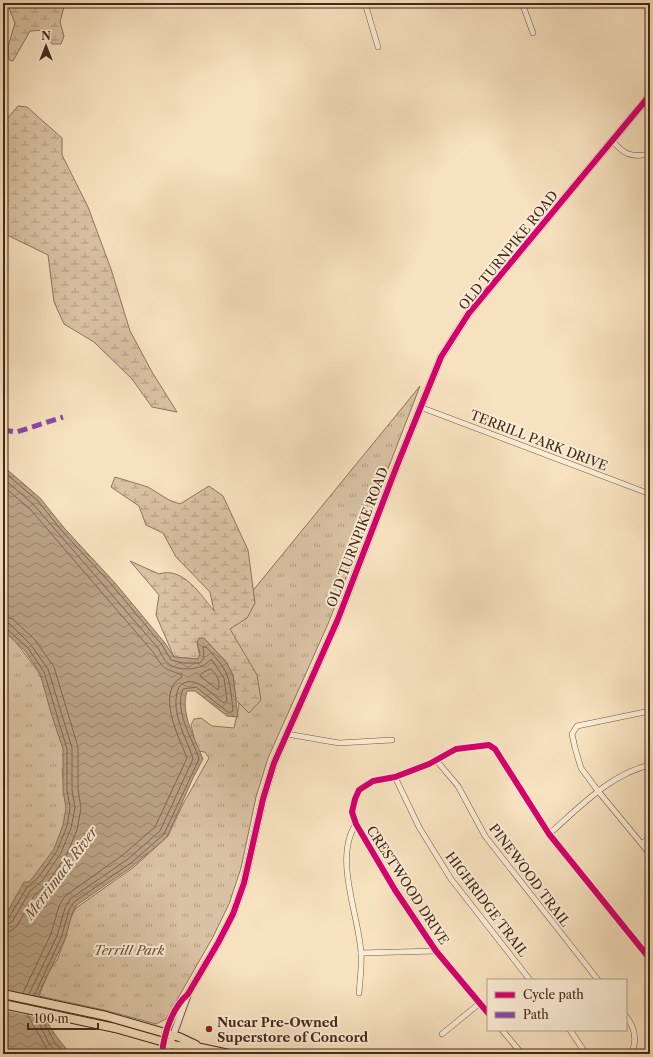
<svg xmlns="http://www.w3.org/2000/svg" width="653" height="1057" font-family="'Libre Caslon Text',serif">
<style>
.grass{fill:url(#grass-tufts);stroke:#8f755e}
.wetland{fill:url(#wetland-marsh);stroke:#8f755e}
.water{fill:url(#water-waves);stroke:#8b725a}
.pier{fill:#f7e2bf}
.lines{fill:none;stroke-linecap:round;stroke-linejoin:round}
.shore{stroke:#80664f;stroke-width:1}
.minor-casing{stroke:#725642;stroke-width:6}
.tertiary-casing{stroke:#725642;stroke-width:8}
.primary-casing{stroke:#452818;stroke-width:10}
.minor{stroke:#faecd5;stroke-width:5}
.tertiary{stroke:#faecd5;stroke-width:6}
.primary{stroke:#f7e2bf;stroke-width:8}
.quiet{stroke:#8e44ad;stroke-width:5;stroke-dasharray:10 5;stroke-linecap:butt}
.cycleway-casing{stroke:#faecd5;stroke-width:8}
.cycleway{stroke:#d6006c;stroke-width:6}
.poi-dot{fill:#8f2418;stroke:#faecd5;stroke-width:1.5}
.labels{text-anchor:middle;stroke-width:4;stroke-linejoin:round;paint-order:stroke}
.street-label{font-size:13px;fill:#452818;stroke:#faecd5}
.park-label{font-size:13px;font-style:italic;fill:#6a4e3b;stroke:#faecd5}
.poi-label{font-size:13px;font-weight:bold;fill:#452818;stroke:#faecd5;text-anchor:start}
.water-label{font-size:14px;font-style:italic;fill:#684d39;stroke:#faecd5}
</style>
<defs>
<pattern id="grass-tufts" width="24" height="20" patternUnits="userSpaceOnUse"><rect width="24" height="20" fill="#d9c2a3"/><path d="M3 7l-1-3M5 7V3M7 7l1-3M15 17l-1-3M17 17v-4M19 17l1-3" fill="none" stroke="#b29e84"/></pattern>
<pattern id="wetland-marsh" width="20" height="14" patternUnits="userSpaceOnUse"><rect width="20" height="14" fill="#d9c2a3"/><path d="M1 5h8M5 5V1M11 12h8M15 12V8" fill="none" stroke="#b29e84"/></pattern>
<pattern id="water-waves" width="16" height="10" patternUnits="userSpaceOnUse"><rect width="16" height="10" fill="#baa386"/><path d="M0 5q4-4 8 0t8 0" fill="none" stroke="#99856d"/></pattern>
</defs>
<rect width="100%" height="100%" fill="#f7e2bf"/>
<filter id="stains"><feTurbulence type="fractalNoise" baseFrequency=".005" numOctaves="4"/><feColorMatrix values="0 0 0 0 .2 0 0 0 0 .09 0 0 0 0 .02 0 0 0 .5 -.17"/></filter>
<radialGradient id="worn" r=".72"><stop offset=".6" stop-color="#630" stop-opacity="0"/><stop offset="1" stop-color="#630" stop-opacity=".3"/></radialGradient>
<g class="grass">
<polygon points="420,386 328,624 268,758 256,797 241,868 229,904 213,937 166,1019 156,1024 104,1010 39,996 48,973 58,958 66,936 67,925 76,908 134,867 168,836 183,804 209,758 205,752 197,751 191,725 194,719 201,718 212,726 234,728 239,706 232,669 229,668 217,651 224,626"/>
<polygon points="3,625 37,670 46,687 59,719 66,763 62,770 67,805 64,838 43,868 20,891 3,922"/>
</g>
<g class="wetland">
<polygon points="7,3 65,3 60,22 64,36 61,44 52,44 44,30 30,31 13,61 9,60 8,47 15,23"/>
<polygon points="18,106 27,107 62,138 62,155 88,207 111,269 130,331 152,372 177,412 152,407 132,379 94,342 64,324 54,302 48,255 3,233 3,117 6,120"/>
<path d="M115,477L148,487L169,500L180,504L209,486L223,496L248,550L255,603L247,618L230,629L257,675L261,700L249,713L236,700L233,675L226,662L204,638L197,642L200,658L198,659L174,657L156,615L159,595L130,561L159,574C183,566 201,595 214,611L210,592L176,557L163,533L146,525L139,506L111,487Z"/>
</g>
<path class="water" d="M3,466L40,498L65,529L115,583L165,643L174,657L198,659L200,653L197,642L199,638H204L226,662L233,675L238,717L227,716L195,691H187C180,713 195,739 203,759L193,778L167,837L133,866L77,905L73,911L65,939L38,995C40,1016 57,1039 71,1054H3V920L24,882H29L34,876L54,849L63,825L66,808L63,790V749L51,713L40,673L25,651L3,630Z"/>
<polygon class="pier" points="3,989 40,997 41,1004 49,1020 3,1010"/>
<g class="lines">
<g class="shore">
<path d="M3,471L38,501L62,531L112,585L162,645L171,660L183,663H200L204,658L203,647H206C230,672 229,676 233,710L232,712H228L196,687L183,689C174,712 192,737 199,759L164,834L131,863L74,902L69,910L61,938L34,996"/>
<path d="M3,478L34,505L158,648C161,653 164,661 169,664C179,672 203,670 210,660H212L224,678L227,701L224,703C212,695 193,671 179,687C169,711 186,736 193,759L160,831L128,859L70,899L65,908L57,936L29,994"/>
<path d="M3,486L30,509L153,652C165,671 162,667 182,675V677C155,692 179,737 187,758L155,827L124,854L65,896L59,906L51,934L23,993"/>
<polyline points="3,616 13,619 35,640 54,667 78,747 78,789 81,808 77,830 66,856 46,885 34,896 17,926 11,931 3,932"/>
<polyline points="3,622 10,624 31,645 48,669 72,748 72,790 75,808 71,828 61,853 42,881 30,891 12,922 3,926"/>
<polyline points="3,627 7,629 28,648 44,672 67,749 67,790 70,808 67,826 57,851 38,878 27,887 8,919 3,921"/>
<path d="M210,669C217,672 221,684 218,690L200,676L201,674Z"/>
<polyline points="27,1014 50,1054"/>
<polyline points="35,1016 50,1045 59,1054"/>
<polyline points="41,1017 55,1043 65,1054"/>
</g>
<defs>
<g id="minor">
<polyline points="365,3 378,47"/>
<polyline points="522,3 533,33"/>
<path d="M612,140C623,154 631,158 650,154"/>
<polyline points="420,407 650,494"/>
<polyline points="650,711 577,726 572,734 575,748 581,768 598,791 650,854"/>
<polyline points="287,734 339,743 392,740"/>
<polyline points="436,760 458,786 485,836 598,980"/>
<polyline points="395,777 419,827 451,879 530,980"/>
<path d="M356,824C333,858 359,915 361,953C362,966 360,980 359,993"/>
<path d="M549,834C579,808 610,774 650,765"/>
<polyline points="642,844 650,837"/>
<polyline points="361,953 436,951"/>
<polyline points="488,1013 436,951 395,890 356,824 352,812 355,799 359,790 373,781 395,777 429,764 456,749 489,745 495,749 549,834 650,959"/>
<path d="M626,1016C635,1028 638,1040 631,1054"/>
<polyline points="502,1030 522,1054"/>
<polyline points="570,1030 586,1054"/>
<polyline points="442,1034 480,1003"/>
<polyline points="162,1054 165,1040"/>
<polyline points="168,1054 170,1044"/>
</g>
<g id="tertiary">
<polyline points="166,1033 178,1006 188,994 218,943 233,914 244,883 263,799 274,763 338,619 398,463 441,357 469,313 650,95"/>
<polyline points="170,1044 188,994"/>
</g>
<g id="primary">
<polyline points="3,994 106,1016 179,1037 196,1045"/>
<polyline points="3,1004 115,1028 178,1046 201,1048 229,1054"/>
</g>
</defs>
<use href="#minor" class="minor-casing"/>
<use href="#tertiary" class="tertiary-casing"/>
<use href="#primary" class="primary-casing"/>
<use href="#minor" class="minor"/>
<use href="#tertiary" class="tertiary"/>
<use href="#primary" class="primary"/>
<polyline class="quiet" points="3,430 17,432 63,417"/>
<defs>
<g id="cycleway">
<polyline points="488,1013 436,951 395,890 356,824 352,812 355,799 359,790 373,781 395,777 429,764 456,749 489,745 495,749 549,834 650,959"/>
<path d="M162,1054C164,1033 172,1008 188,994L218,943L233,914L244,883L263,799L274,763L338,619L398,463L441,357L469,313L650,95"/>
</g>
</defs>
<use href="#cycleway" class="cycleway-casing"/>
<use href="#cycleway" class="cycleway"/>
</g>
<circle class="poi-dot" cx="209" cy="1029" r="4"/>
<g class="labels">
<g class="street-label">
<text transform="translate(508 250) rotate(-51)" y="5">OLD TURNPIKE ROAD</text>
<text transform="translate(539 440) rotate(21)" y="5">TERRILL PARK DRIVE</text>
<text transform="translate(357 537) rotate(-69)" y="5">OLD TURNPIKE ROAD</text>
<text transform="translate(530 875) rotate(53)" y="5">PINEWOOD TRAIL</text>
<text transform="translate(408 885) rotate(57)" y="5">CRESTWOOD DRIVE</text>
<text transform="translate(487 904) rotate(53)" y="5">HIGHRIDGE TRAIL</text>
</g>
<g class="park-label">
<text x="129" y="955">Terrill Park</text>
</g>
<g class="poi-label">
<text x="217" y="1027">Nucar Pre-Owned<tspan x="217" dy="15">Superstore of Concord</tspan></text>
</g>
<g class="water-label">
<text transform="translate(61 873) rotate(-53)" y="5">Merrimack River</text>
</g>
</g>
<rect width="653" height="1057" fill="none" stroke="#f7e2bf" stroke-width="16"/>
<rect x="4" y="4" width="645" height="1049" fill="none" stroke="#452818" stroke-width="2"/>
<rect x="8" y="8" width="637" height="1041" fill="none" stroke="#452818"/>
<rect x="487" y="979" width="140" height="52" fill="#faecd5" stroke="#b29e89"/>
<rect x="495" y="992" width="20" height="6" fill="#d6006c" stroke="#b29e89"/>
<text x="523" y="999" font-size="12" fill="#452818">Cycle path</text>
<rect x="495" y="1012" width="20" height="6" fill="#8e44ad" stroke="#b29e89"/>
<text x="523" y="1019" font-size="12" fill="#452818">Path</text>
<g transform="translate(46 46)" stroke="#faecd5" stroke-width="3" paint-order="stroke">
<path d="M0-3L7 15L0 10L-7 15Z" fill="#452818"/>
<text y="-6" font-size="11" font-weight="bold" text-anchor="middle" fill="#452818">N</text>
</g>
<path d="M28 1023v6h70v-6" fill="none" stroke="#452818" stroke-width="2"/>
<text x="34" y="1023" font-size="12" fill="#452818" stroke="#faecd5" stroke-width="3" paint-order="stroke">100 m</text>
<rect width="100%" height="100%" filter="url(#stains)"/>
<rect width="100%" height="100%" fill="url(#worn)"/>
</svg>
